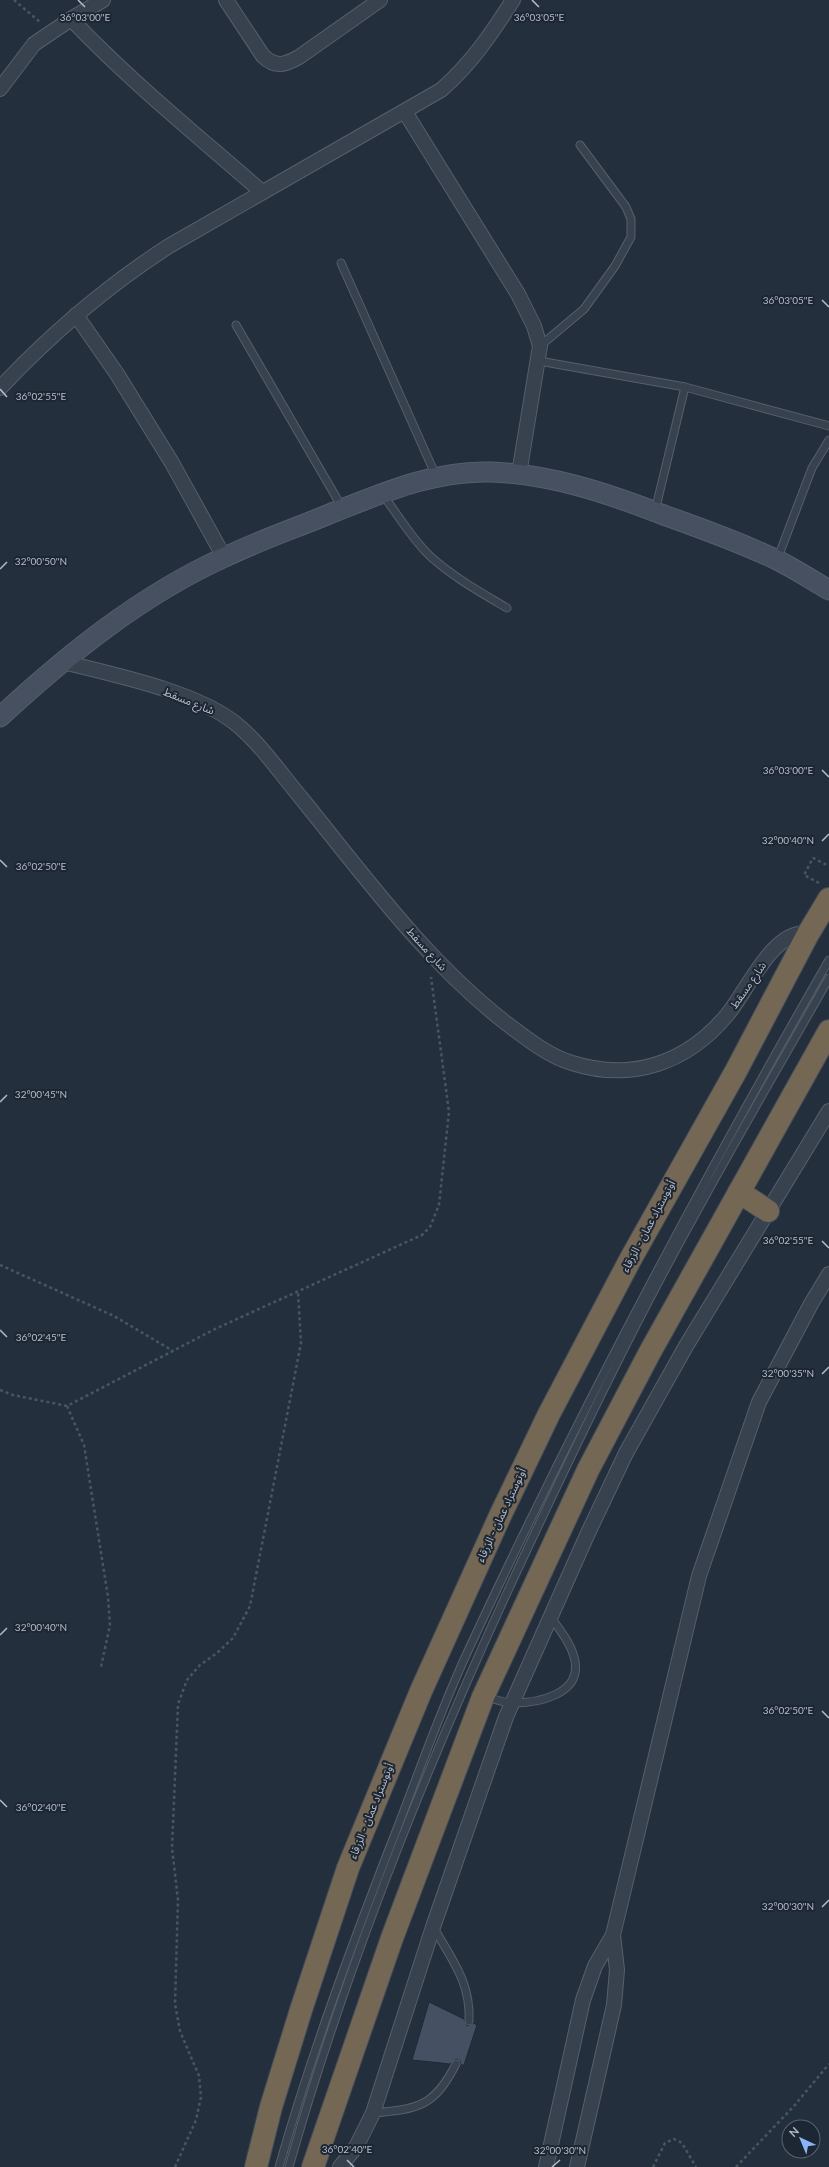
<svg xmlns="http://www.w3.org/2000/svg" width="829" height="2167" font-family="Lato,'Noto Sans Arabic',sans-serif">
<style>
.building{fill:#455162;stroke:#1f2835}
.lines{fill:none;stroke-linecap:round;stroke-linejoin:round}
.lane-casing{stroke:#565f6c;stroke-width:9}
.street-casing{stroke:#565f6c;stroke-width:16}
.secondary-casing{stroke:#565f6c;stroke-width:21}
.highway-casing{stroke:#434c59;stroke-width:24}
.path{stroke:#44595c;stroke-width:2.5;stroke-dasharray:3 3;stroke-linecap:butt}
.lane{stroke:#38414e;stroke-width:7}
.street{stroke:#38414e;stroke-width:14}
.secondary{stroke:#465061;stroke-width:19}
.highway{stroke:#746855;stroke-width:22}
.ticks{fill:none;stroke:#b4bcc9;stroke-width:1.5}
.labels{text-anchor:middle;stroke-width:4;stroke-linejoin:round;paint-order:stroke}
.street-label{font-size:11px;fill:#b4bcc9;stroke:#1d2633}
.ticks-label{font-size:10px;text-anchor:middle;fill:#b4bcc9;stroke:#1d2633;stroke-width:4;stroke-linejoin:round;paint-order:stroke}
</style>
<rect width="100%" height="100%" fill="#242f3e"/>
<polygon class="building" points="429,2002 464,2019 467,2026 473,2023 477,2025 464,2065 461,2065 460,2061 456,2059 450,2064 412,2060"/>
<g class="lines">
<defs>
<g id="lane">
<polyline points="341,263 436,476"/>
<polyline points="236,325 343,509"/>
<polyline points="540,346 584,309 615,266 631,237 631,219 626,207 580,145"/>
<polyline points="539,361 685,387 829,426"/>
<path d="M383,495C398,515 412,539 430,556C453,577 480,592 507,608"/>
<polyline points="655,511 685,387"/>
<polyline points="777,560 812,468 829,440"/>
<path d="M486,1697C494,1699 504,1703 513,1703C537,1703 581,1695 575,1661C572,1644 559,1629 550,1616"/>
<path d="M434,1928C452,1960 471,1983 469,2021"/>
<path d="M373,2113C418,2109 434,2107 456,2064"/>
<path d="M279,2167C312,2051 354,1939 398,1826C420,1769 441,1709 467,1653C577,1416 699,1186 829,960"/>
<path d="M289,2167C349,1956 432,1752 525,1554C579,1439 634,1324 696,1213C739,1134 785,1056 829,978"/>
</g>
<g id="street">
<path d="M226,0L263,56C276,68 285,65 299,57L380,0"/>
<path d="M71,19C130,81 198,136 262,192"/>
<polyline points="0,89 34,44 71,19 103,0"/>
<polyline points="405,112 518,294 534,326 540,346 519,474"/>
<polyline points="76,315 117,374 172,463 224,557"/>
<path d="M0,388C51,334 107,286 169,246L441,90C471,64 492,33 513,0"/>
<path d="M63,662C114,675 194,691 235,723C261,744 281,774 302,799C366,878 426,961 506,1023C526,1038 548,1056 572,1063C632,1082 687,1063 727,1015C746,993 774,927 808,934"/>
<polyline points="340,2167 356,2147 373,2113 433,1927 506,1717 588,1533 626,1453 686,1346 829,1111"/>
<polyline points="546,2167 583,2000 595,1966 613,1935 699,1576 759,1402 811,1304 829,1274"/>
<polyline points="577,2167 614,2005 617,1970 613,1935"/>
</g>
<path id="secondary" d="M0,717C67,655 141,595 225,557C258,541 293,529 327,515C380,494 433,470 491,472C550,474 607,493 661,514C700,528 740,542 777,560C795,569 812,580 829,590"/>
<g id="highway">
<polyline points="739,1192 768,1211"/>
<polyline points="256,2167 271,2107 301,2010 348,1868 421,1691 500,1516 549,1414 630,1260 736,1071 808,934 829,899"/>
<polyline points="313,2167 392,1938 483,1697 588,1470 650,1352 829,1031"/>
</g>
</defs>
<use href="#lane" class="lane-casing"/>
<use href="#street" class="street-casing"/>
<use href="#secondary" class="secondary-casing"/>
<use href="#highway" class="highway-casing"/>
<g class="path">
<polyline points="14,0 40,22"/>
<polyline points="819,883 804,875 813,858 829,866"/>
<polyline points="0,1265 114,1316 173,1351"/>
<polyline points="0,1390 13,1395 67,1406 215,1329 422,1235 430,1227 439,1205 449,1112 431,977"/>
<polyline points="67,1406 84,1445 108,1597 110,1625 101,1667"/>
<polyline points="175,2167 196,2120 201,2097 199,2076 180,2031 175,2004 178,1900 172,1848 178,1704 187,1680 200,1665 217,1653 233,1638 250,1606 301,1343 298,1292"/>
<polyline points="653,2167 665,2143 674,2139 682,2143 696,2167"/>
<polyline points="736,2167 794,2106 829,2064"/>
</g>
<use href="#lane" class="lane"/>
<use href="#street" class="street"/>
<use href="#secondary" class="secondary"/>
<use href="#highway" class="highway"/>
</g>
<path class="ticks" d="M78,0L85,7M532,0L539,7M822,300L829,307M0,389L7,397M0,569L7,562M822,770L829,777M822,841L829,834M0,860L7,867M0,1102L7,1095M822,1241L829,1248M0,1330L7,1337M822,1374L829,1367M0,1635L7,1628M822,1711L829,1718M0,1800L7,1807M822,1907L829,1900M347,2160L354,2167M552,2167L560,2160"/>
<g class="labels">
<g class="street-label">
<text transform="translate(189 701) rotate(22)" y="4">شارع مسقط</text>
<text transform="translate(427 949) rotate(48)" y="4">شارع مسقط</text>
<text transform="translate(748 985) rotate(-55)" y="4">شارع مسقط</text>
<text transform="translate(648 1226) rotate(-62)" y="4">أوتوستراد عمان - الزرقاء</text>
<text transform="translate(501 1515) rotate(-65)" y="4">أوتوستراد عمان - الزرقاء</text>
<text transform="translate(371 1811) rotate(-68)" y="4">أوتوستراد عمان - الزرقاء</text>
</g>
</g>
<g class="ticks-label">
<text x="85" y="21">36°03'00"E</text>
<text x="539" y="21">36°03'05"E</text>
<text x="788" y="304">36°03'05"E</text>
<text x="41" y="400">36°02'55"E</text>
<text x="41" y="565">32°00'50"N</text>
<text x="788" y="774">36°03'00"E</text>
<text x="788" y="844">32°00'40"N</text>
<text x="41" y="870">36°02'50"E</text>
<text x="41" y="1098">32°00'45"N</text>
<text x="788" y="1244">36°02'55"E</text>
<text x="41" y="1341">36°02'45"E</text>
<text x="788" y="1377">32°00'35"N</text>
<text x="41" y="1631">32°00'40"N</text>
<text x="788" y="1714">36°02'50"E</text>
<text x="41" y="1811">36°02'40"E</text>
<text x="788" y="1910">32°00'30"N</text>
<text x="347" y="2153">36°02'40"E</text>
<text x="560" y="2154">32°00'30"N</text>
</g>
<g transform="translate(801 2139) rotate(316)"><circle r="19" fill="#1d2633" stroke="#59626f"/>
<path d="M0-3L7 15L0 10L-7 15Z" fill="#8ab4f8"/>
<text y="-6" font-size="11" font-weight="bold" text-anchor="middle" fill="#b4bcc9">N</text>
</g>
</svg>
